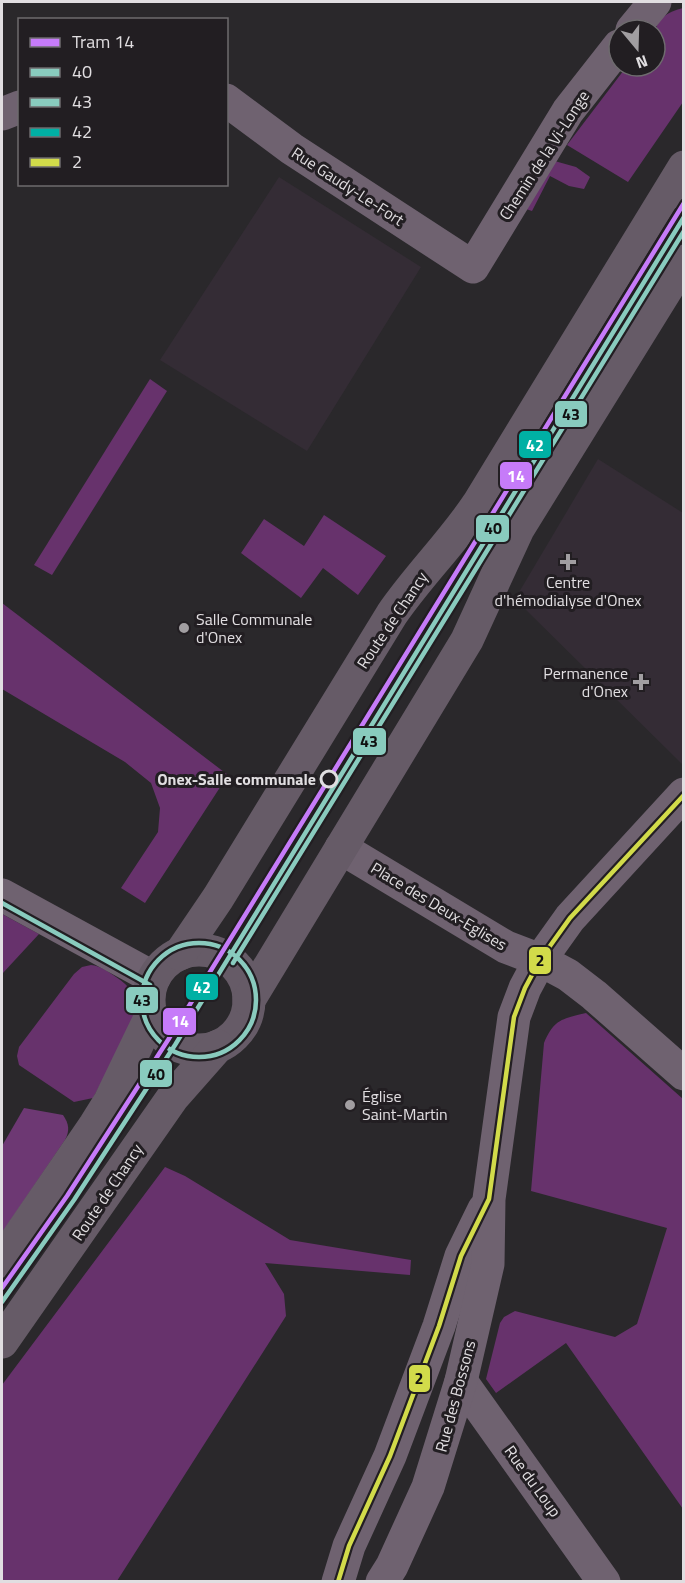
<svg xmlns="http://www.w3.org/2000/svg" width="685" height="1583" font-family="'Titillium Web',sans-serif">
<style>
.built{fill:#342c35}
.green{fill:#67326c}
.forest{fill:#6d3873}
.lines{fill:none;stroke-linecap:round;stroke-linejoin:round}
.minor{stroke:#6f6270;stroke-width:33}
.tertiary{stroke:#6f6270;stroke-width:33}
.secondary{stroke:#665b67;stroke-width:33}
.bus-1-casing{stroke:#221e22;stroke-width:9}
.bus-2-casing{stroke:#221e22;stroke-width:9}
.bus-3-casing{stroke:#221e22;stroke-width:9}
.bus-4-casing{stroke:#221e22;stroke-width:9}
.bus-1{stroke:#89cbbe;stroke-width:4.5}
.bus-2{stroke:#89cbbe;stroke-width:4.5}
.bus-3{stroke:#00b0a4;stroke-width:4.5}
.bus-4{stroke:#d2db4a;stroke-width:4.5}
.tram-1-casing{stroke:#221e22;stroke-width:9}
.tram-1{stroke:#c67bf9;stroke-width:4.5}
.poi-dot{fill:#a19ea1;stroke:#221e22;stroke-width:2}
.stop-dot{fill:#221e22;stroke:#e1dee1;stroke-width:3}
.labels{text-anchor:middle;stroke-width:6;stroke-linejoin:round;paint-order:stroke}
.street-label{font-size:16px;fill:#e1dee1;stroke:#221e22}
.poi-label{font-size:16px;fill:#e1dee1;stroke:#221e22;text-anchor:start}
.stop-label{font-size:16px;font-weight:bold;fill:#e1dee1;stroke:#221e22;text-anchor:end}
.line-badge{stroke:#221e22;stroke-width:2}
.badge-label{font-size:16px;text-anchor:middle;font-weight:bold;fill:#fff}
.pale-badge-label{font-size:16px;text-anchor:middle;font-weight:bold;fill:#111}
</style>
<rect width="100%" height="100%" fill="#2a282b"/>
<g class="built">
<polygon points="279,177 421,267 307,451 160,360"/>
<polygon points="598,459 683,513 683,765 515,599"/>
</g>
<g class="green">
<path d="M683,8V102L628,182L567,145L627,66H655C655,35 648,17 683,8Z"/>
<polygon points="551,160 576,167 590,177 584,189 569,186 550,176 532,211 523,208"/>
<polygon points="150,379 167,391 52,575 34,565"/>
<polygon points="324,515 386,556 358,595 323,568 301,598 241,553 264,519 304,546"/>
<polygon points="2,603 228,775 145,903 121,888 158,832 160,808 151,783 125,762 2,689"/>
<polygon points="2,914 39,934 2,974"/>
<path d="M91,965C101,966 107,971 116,977C150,998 132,1027 118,1053C109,1068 101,1083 93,1098L74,1102L19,1065L17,1056L19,1047L74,974L82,967Z"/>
<path d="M586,1013L683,1099V1509L566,1343L496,1393L486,1379L500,1323L504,1317L515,1311L615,1337L637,1324L667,1228L531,1191L544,1043C554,1019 562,1019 586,1013Z"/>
<polygon points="165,1167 185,1176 290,1240 411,1260 410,1275 265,1263 284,1294 286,1316 117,1581 2,1581 2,1385"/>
</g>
<path class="forest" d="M24,1108L63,1115C69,1124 70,1130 65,1140L2,1233V1146Z"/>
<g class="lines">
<g class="minor">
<polyline points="632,30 655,2"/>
<polyline points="226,100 292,149 473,267 568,111 619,46"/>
<polyline points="2,114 20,107"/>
<polyline points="341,848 506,947 540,960 568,975 594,995 684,1074"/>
<polyline points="461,1381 604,1582"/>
<polyline points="338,1582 349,1546 390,1456 439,1326 461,1256 484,1209"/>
<polyline points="382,1582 392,1566 428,1487 461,1381 488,1264 489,1199 514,1017 525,988 540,960 570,918 684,794"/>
</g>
<polyline class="tertiary" points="2,895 154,978"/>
<g class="secondary">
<circle cx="199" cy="1000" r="50"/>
<path d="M180,954L218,898L392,614C418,576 452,543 478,504L684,167"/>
<polyline points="249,1000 467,640 518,529 684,261"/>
<polyline points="2,1261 95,1125 110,1101 151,1016"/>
<polyline points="2,1342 173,1097 218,1046"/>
</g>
<defs>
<polyline id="bus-1" points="2,1302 74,1200 175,1045 684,217"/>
<g id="bus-2">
<polyline points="2,903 150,985"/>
<circle cx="199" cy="1000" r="57"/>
<polyline points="233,963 684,231"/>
</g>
<polyline id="bus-3" points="2,1290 68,1196 169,1041 678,212"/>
<polyline id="bus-4" points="338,1582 349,1546 390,1456 439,1326 461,1256 489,1199 514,1017 525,988 540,960 570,918 684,795"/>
</defs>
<use href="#bus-1" class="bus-1-casing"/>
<use href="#bus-2" class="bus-2-casing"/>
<use href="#bus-3" class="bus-3-casing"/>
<use href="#bus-4" class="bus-4-casing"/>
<use href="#bus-1" class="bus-1"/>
<use href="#bus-2" class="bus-2"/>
<use href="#bus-3" class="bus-3"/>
<use href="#bus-4" class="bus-4"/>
<defs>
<polyline id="tram-1" points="2,1288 67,1196 168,1040 684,203"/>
</defs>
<use href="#tram-1" class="tram-1-casing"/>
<use href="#tram-1" class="tram-1"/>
</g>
<g class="poi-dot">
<path d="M565 553h6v6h6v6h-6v6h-6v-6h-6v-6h6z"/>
<circle cx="184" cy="628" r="6"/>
<path d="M638 673h6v6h6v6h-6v6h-6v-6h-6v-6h6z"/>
<circle cx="350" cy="1105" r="6"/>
</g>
<circle class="stop-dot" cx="329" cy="779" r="8"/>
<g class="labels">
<g class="street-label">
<text transform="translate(544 155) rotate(-57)" y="6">Chemin de la Vi-Longe</text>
<text transform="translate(348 186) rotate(33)" y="6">Rue Gaudy-Le-Fort</text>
<text transform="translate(392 620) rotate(-56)" y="6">Route de Chancy</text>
<text transform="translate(439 906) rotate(31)" y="6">Place des Deux-Eglises</text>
<text transform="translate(107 1192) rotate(-56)" y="6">Route de Chancy</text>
<text transform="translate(455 1396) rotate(-75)" y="6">Rue des Bossons</text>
<text transform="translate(533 1481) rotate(54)" y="6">Rue du Loup</text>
</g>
<g class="poi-label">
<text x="568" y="588" text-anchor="middle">Centre<tspan x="568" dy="18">d'hémodialyse d'Onex</tspan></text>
<text x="196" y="625">Salle Communale<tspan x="196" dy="18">d'Onex</tspan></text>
<text x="628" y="679" text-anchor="end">Permanence<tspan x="628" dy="18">d'Onex</tspan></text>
<text x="362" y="1102">Église<tspan x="362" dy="18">Saint-Martin</tspan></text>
</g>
<g class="stop-label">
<text x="316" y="785">Onex-Salle communale</text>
</g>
</g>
<g class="line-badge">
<rect x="554" y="400" width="34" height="28" rx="6" fill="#89cbbe"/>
<rect x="518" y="430" width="34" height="29" rx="6" fill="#00b0a4"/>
<rect x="499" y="461" width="34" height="29" rx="6" fill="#c67bf9"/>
<rect x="475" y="514" width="35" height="29" rx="6" fill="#89cbbe"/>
<rect x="352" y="727" width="35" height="29" rx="6" fill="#89cbbe"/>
<rect x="528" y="946" width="24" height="29" rx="6" fill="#d2db4a"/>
<rect x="185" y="973" width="34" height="28" rx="6" fill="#00b0a4"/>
<rect x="125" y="986" width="34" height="28" rx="6" fill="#89cbbe"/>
<rect x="162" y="1007" width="35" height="29" rx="6" fill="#c67bf9"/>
<rect x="139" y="1059" width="34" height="29" rx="6" fill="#89cbbe"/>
<rect x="408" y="1364" width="23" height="29" rx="6" fill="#d2db4a"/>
</g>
<g class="badge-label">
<text x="535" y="451">42</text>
<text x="516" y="482">14</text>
<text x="202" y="993">42</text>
<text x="180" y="1027">14</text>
</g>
<g class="pale-badge-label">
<text x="571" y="420">43</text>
<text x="493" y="534">40</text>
<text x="369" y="747">43</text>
<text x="540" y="966">2</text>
<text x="142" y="1006">43</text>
<text x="156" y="1080">40</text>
<text x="419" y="1384">2</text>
</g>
<rect width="685" height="1583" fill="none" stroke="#e1dee1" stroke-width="6"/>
<rect x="18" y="18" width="210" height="168" fill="#221e22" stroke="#6e6b6e" stroke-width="1.5"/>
<rect x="30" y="38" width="30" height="9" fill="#c67bf9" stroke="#6e6b6e" stroke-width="1.5"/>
<text x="72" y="48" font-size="18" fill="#e1dee1">Tram 14</text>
<rect x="30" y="68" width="30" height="9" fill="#89cbbe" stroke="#6e6b6e" stroke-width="1.5"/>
<text x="72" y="78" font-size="18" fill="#e1dee1">40</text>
<rect x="30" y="98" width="30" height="9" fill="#89cbbe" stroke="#6e6b6e" stroke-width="1.5"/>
<text x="72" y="108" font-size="18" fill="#e1dee1">43</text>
<rect x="30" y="128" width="30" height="9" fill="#00b0a4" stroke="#6e6b6e" stroke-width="1.5"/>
<text x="72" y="138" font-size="18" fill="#e1dee1">42</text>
<rect x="30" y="158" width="30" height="9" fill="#d2db4a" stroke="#6e6b6e" stroke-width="1.5"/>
<text x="72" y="168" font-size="18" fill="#e1dee1">2</text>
<g transform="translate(637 48) rotate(161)"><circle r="28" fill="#221e22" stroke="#6e6b6e" stroke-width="1.5"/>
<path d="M0-4.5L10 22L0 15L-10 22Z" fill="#a19ea1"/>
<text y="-9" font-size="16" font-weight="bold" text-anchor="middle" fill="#e1dee1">N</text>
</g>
</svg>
